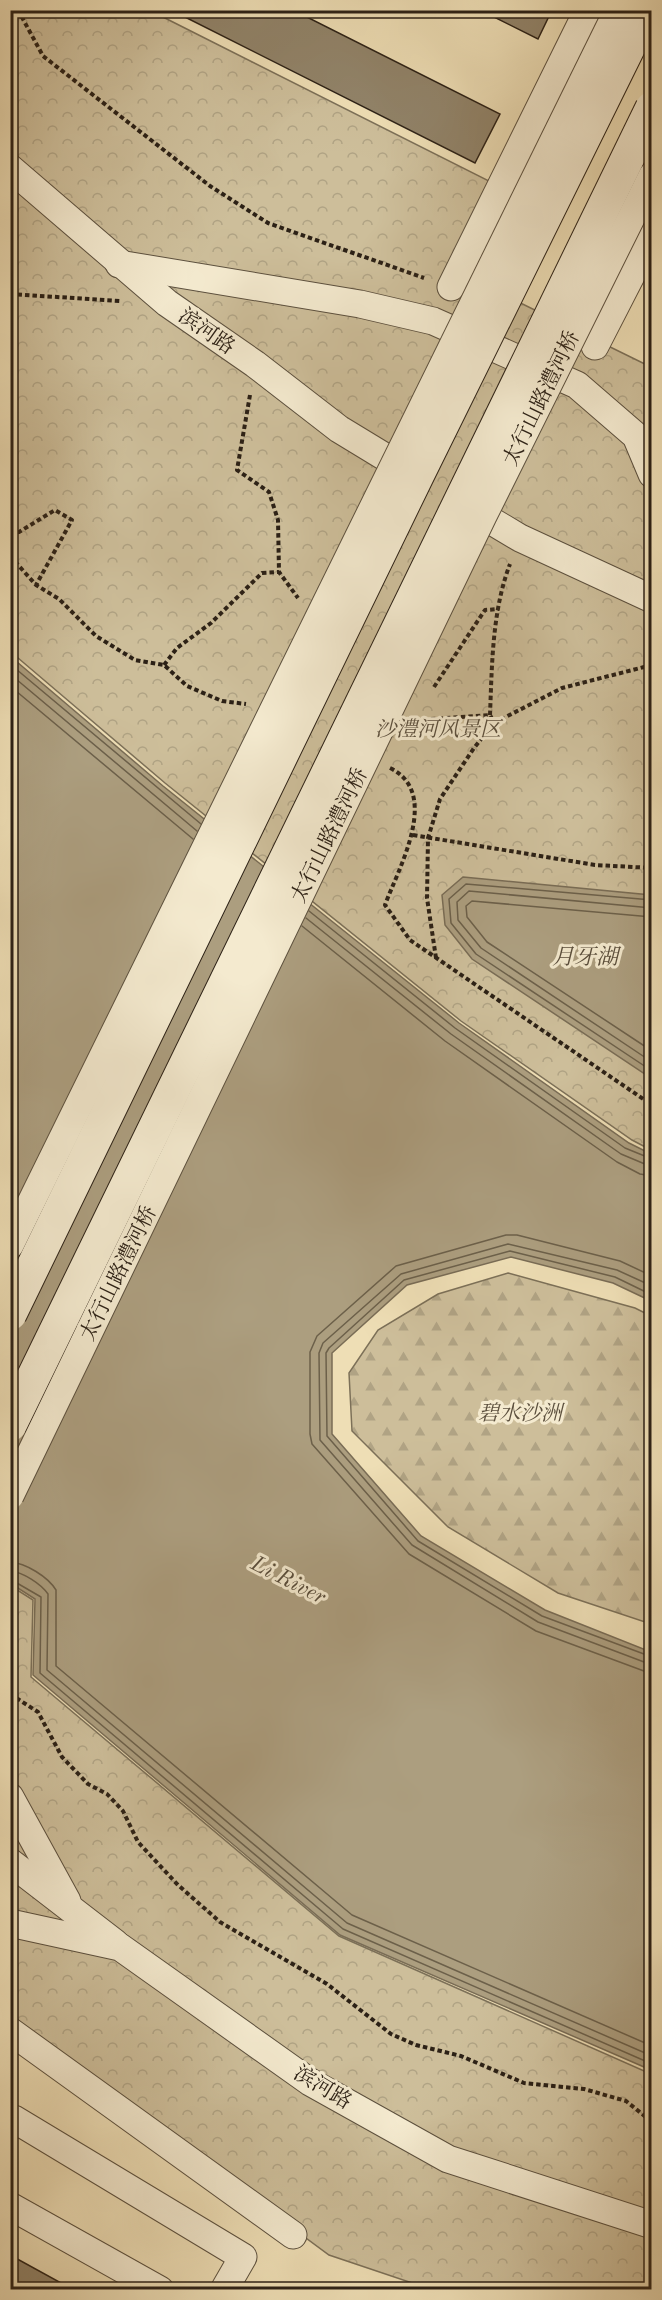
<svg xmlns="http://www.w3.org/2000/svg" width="662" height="2300" font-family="'Old Standard TT','Noto Serif SC',serif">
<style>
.forest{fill:url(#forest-firs);stroke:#7c7058;stroke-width:1.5}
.park{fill:url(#park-crowns);stroke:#7c7058;stroke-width:1.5}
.water{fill:#ac9e7f;stroke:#796c55;stroke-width:1.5}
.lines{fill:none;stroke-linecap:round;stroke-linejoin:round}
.shore{stroke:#6c604a;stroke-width:1.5}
.building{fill:#918369;stroke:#2c2116;stroke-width:1.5}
.street-casing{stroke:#5c503e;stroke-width:29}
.path{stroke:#2c2116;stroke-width:4;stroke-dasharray:4.5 3;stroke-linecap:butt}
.street{stroke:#f4eacf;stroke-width:27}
.street-bridge-casing{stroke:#5c503e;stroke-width:29;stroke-linecap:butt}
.secondary-bridge-casing{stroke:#2c2116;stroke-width:35;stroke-linecap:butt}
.street-bridge{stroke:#f4eacf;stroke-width:27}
.secondary-bridge{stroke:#f4eacf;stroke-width:33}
.labels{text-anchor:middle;stroke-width:6;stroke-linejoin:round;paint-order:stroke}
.street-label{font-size:21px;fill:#2c2116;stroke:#f4eacf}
.park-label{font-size:21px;font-style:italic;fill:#5c503e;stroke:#f4eacf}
.water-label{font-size:22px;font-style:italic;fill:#594d3b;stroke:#f4eacf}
</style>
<defs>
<pattern id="forest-firs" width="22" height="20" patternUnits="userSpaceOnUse" patternTransform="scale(1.5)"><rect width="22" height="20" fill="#cdbe9a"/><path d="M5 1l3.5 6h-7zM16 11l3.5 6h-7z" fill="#b0a384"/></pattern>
<pattern id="park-crowns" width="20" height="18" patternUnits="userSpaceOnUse" patternTransform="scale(1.5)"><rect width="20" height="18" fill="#cdbe9a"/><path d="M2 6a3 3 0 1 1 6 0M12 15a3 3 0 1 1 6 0" fill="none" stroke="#b0a384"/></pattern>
</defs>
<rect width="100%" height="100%" fill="#eedeb5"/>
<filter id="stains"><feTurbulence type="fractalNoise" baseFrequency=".00333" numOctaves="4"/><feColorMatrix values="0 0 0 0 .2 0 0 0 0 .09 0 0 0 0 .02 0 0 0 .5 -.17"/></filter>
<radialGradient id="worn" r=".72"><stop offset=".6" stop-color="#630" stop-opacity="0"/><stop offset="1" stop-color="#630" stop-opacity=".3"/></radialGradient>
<polygon class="forest" points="508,1273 635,1308 651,1316 651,1624 558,1593 448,1527 352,1431 349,1373 378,1330 438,1294"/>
<g class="park">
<polygon points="10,11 158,11 157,14 491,182 449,268 651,367 651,1150 632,1140 461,1021 165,783 11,652"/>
<polygon points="11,1586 33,1600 31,1677 339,1936 651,2074 651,2289 430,2289 329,2255 11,2020"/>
</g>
<g class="water">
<polygon points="10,656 163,786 459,1023 629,1143 651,1154 651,1301 613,1283 511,1257 407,1285 332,1353 332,1434 421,1536 545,1610 651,1652 651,2070 340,1935 33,1675 35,1599 10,1583"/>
<polygon points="463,877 651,895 651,1078 472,959 445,925 442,895"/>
</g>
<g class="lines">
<g class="shore">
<polyline points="10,664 201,824"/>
<polyline points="10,674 197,831"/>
<polyline points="10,686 193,839"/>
<polyline points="652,900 466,884 449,899 451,923 476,954 652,1071"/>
<polyline points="652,908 469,891 457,902 458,920 481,948 652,1062"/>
<polyline points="309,911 455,1028 625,1148 652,1159"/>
<polyline points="652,917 472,901 466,906 467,917 487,942 652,1051"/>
<polyline points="306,918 451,1034 621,1154 652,1167"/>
<polyline points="302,926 445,1041 617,1162 640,1174 652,1176"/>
<polyline points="652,1276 620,1261 517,1235 506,1235 396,1266 317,1336 310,1352 310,1434 312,1444 409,1554 536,1631 652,1674"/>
<polyline points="652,1286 617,1270 508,1244 401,1274 323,1343 319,1353 320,1440 412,1545 538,1622 652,1665"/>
<polyline points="652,1295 615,1277 510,1251 404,1280 329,1348 326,1353 327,1436 418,1541 542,1616 652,1657"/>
<path d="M10,1562C26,1563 48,1577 56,1590V1666L352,1915L652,2046"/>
<path d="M10,1571C23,1572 41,1584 48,1594L47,1670L347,1923L652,2056"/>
<polyline points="10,1579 41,1597 40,1673 343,1929 652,2064"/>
</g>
</g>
<g class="building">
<polygon points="171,10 293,10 500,114 475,163"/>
<polygon points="480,10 552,10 538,39"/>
<polygon points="10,2255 72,2289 10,2289"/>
</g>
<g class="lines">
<defs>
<g id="street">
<polyline points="10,168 167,303 255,364 339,429 413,474"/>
<polyline points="119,264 360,304 433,321 577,385 636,436 652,474"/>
<polyline points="451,287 588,10"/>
<polyline points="595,346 652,235"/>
<polyline points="463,504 520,538 652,599"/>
<polyline points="10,1797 67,1901"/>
<polyline points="10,1862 115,1943"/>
<polyline points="10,1923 120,1947 310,2082 448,2159 652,2225"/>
<polyline points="10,2031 293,2235"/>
<polyline points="10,2127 14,2119 243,2257 224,2290"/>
<polyline points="10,2206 160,2290"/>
</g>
</defs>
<use href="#street" class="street-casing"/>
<g class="path">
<polyline points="18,10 43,56 210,186 268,223 424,278"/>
<polyline points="10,294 120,301"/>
<polyline points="250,395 237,470 269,492 278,520 279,572 298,598"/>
<polyline points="10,532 19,532 55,510 72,520 36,585"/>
<polyline points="10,556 36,585 59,599 96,636 135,660 164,665 187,686 222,701 246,704"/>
<polyline points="646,626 649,664"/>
<polyline points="164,665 177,648 211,623 262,573 279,572"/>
<polyline points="434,687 485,610 499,609"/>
<path d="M490,715C492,665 492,611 510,564"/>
<polyline points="416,720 490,715 494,723"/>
<path d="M390,768C442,793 398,869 385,905L410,940L652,1105"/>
<polyline points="413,835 595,865 652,868"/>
<polyline points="436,958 427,898 428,838 440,799 474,748 494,723 562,688 652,665"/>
<polyline points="10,1694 38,1712 62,1757 88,1784 107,1794 123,1811 138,1842 178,1885 220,1922 327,1984 391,2034 416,2045 461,2056 524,2083 584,2089 626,2101 652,2122"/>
</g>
<use href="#street" class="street"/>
<defs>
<g id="street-bridge">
<polyline points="10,1245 618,10"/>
<polyline points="10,1496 483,516 652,176"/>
</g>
<g id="secondary-bridge">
<polyline points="10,1314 417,476 647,10"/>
<polyline points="10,1425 652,108"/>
</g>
</defs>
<use href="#street-bridge" class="street-bridge-casing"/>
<use href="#secondary-bridge" class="secondary-bridge-casing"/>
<use href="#street-bridge" class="street-bridge"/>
<use href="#secondary-bridge" class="secondary-bridge"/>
</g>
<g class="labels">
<g class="street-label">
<text transform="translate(207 331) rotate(35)" y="7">滨河路</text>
<text transform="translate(541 398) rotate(-64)" y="7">太行山路澧河桥</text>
<text transform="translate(329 835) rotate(-64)" y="7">太行山路澧河桥</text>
<text transform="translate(118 1273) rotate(-64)" y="7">太行山路澧河桥</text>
<text transform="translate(323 2087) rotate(31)" y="7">滨河路</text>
</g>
<g class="park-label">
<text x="438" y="736">沙澧河风景区</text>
<text x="520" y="1420">碧水沙洲</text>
</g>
<g class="water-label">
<text x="585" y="964">月牙湖</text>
<text transform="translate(289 1579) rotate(27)" y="8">Li River</text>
</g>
</g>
<rect width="662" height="2300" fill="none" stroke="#eedeb5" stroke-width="36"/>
<rect x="12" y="12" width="638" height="2276" fill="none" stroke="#2c2116" stroke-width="3"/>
<rect x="18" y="18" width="626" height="2264" fill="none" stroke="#2c2116" stroke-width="1.5"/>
<rect width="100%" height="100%" filter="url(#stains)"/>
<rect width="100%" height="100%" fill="url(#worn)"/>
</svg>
